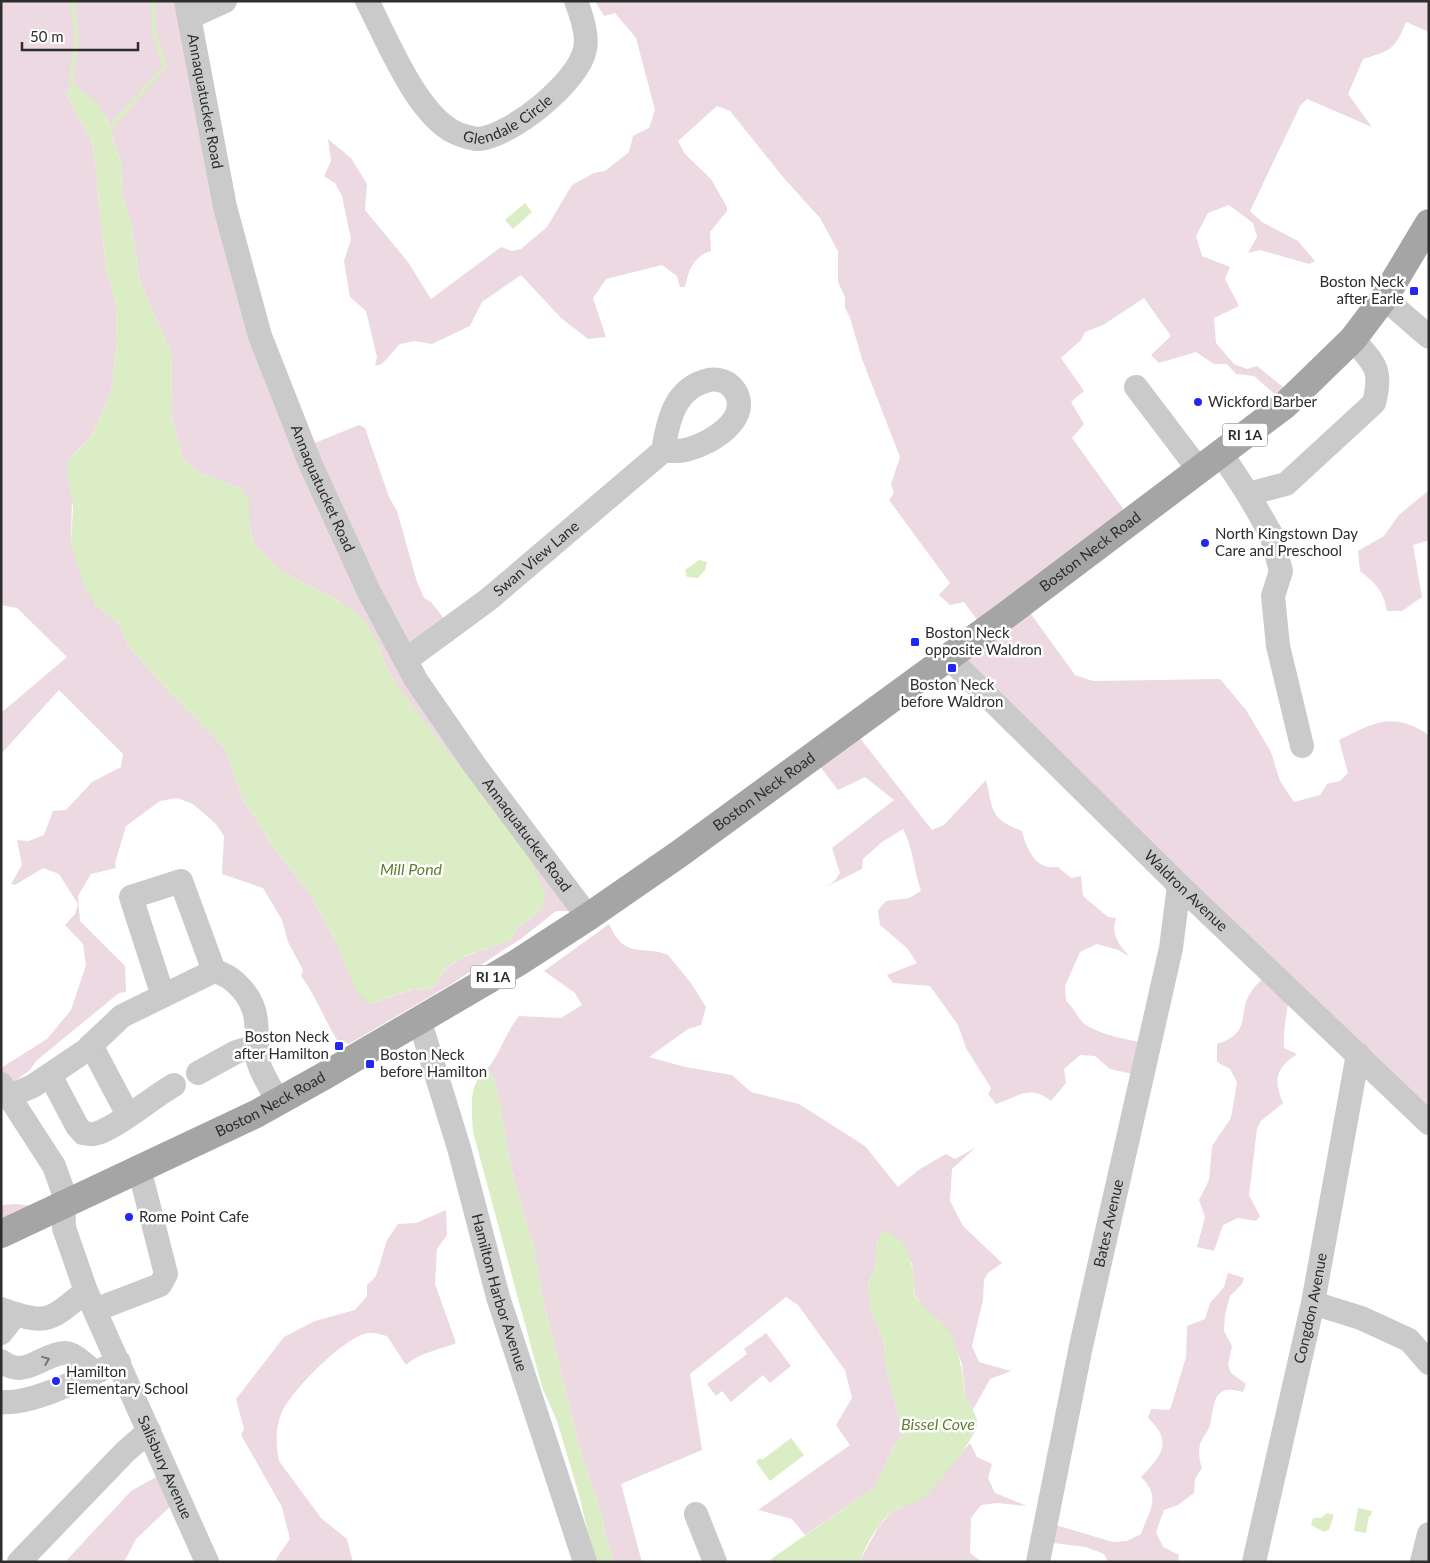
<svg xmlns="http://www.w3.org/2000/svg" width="1430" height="1563" font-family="Lato,sans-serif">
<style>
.green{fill:#ecd9e2;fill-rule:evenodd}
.water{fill:#dbedc4}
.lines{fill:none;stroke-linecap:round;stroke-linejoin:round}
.stream{stroke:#dbedc4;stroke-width:4.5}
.minor{stroke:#cacaca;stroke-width:24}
.major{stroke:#a5a5a5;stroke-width:28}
.oneway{stroke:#747474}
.poi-dot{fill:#2328f0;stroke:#fff;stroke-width:2}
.labels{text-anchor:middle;stroke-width:5;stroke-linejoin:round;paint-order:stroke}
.shield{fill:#fff;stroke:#6c6c6c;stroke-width:1}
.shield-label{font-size:14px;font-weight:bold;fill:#2d2d2d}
.street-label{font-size:15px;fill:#2d2d2d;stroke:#fff}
.poi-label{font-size:15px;fill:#2d2d2d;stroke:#fff;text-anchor:start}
.water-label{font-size:16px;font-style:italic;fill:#5e8030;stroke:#fff}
</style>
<rect width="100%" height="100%" fill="#fff"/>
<g class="green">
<path d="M1,1H188L224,205L305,447L359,425L365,428L389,497L397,511L417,582L424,598L431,602L450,626L408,660L578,911H556L522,938L450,985L349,1044L337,1040C324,1019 316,996 301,976L303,970L288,942L282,920L263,888L222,874L224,836L216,824L193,804L177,798L160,801L126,826L115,863L116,868L91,874L78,896L80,921L125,966L126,992L119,993L36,1061L30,1070L4,1089L1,1088V1068L47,1039L71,1010L86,965L83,944L65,925L75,914L78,904L59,874L43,868L15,885L11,884L22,865L17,840L29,841L44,835L53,811L66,810L92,782L121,767L123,754L59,690L1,754V713L67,657L17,608L1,605ZM74,87L106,116L121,164L122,194L131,223L140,282L172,355L171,411L182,458L198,472L241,489L249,499V523L254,544L278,569L341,602L380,646L382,658L396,684L543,908L517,929L510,941C483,951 446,956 436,985L427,990L414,989L370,1004L310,894L269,841L264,831L243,800L225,748L165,687L129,647L118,623L95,604L71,544L73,455L90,438L111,394L117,343L116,305L106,268L93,144L65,92Z"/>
<path d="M595,1H1429V32L1406,22C1394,51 1391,50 1363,59L1348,94L1372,127L1307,99L1300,106L1250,211L1262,222L1298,241L1315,261L1309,264L1260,250L1248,253L1257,237L1253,223L1229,205L1208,213L1196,236L1202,256L1230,267L1225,279L1239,306L1214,318L1216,343L1234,364L1247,369L1257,366L1287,390L1279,398L1254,376L1236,374L1227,364H1214L1196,352L1159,363L1151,355L1171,336L1144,298L1103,325L1085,332L1081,340L1061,358L1084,391L1071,402L1084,424L1072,438L1127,514L1023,603L1075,675L1093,681L1220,679L1246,710L1271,752L1280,781L1294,802L1320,795L1327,784L1340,781L1348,773L1339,740C1374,722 1393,711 1429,735V1121L1290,989L1284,1032V1048L1297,1054C1276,1068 1273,1079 1283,1103L1261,1121L1257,1129L1249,1195L1260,1216L1256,1221L1238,1218L1223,1225L1214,1251L1197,1247L1205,1217L1199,1200L1209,1180L1212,1146L1231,1118L1237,1082L1230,1069L1217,1062V1044C1254,1032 1236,1013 1251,992C1256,984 1264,978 1270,971L956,662L982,627L964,602L950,605L939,595L950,583L889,500L894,493L891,484L900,457L862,359L850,318L845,308V297L838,282V251L820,218L783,177L730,111L717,106L678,141L685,154L711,179L727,207V211L710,232L711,251C693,257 689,269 685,287H680L677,276L662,265L606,279L593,298L606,337L588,339L561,318L521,275L482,302L470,326L432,344L415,341L400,344L382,364L375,366L377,357L366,311L350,297L344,261L351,239L342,196L335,183L324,176L331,161L328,139L351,158L367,184L365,210L408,262L431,299L501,247L512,251L521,249L547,227L572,185L594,173L605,171L629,152L633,136L649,128L655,110L636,38L615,13L604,16Z"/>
<path d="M1429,490V540L1413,545L1422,597L1402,611H1387C1383,590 1376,584 1360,571L1358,551L1384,536L1399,515Z"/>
<path d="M852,728L932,830L944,825L986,780C993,811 990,819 1022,831C1027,850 1035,870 1058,867L1071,878L1081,876L1083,896L1108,917L1116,918C1111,935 1118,943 1129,956L1118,950L1097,944L1080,952L1065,986L1066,1001C1073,1007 1080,1020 1083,1023C1101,1036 1127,1039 1148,1044L1137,1075L1110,1069L1095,1056L1080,1055L1064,1069L1066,1083L1051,1101C1030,1084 1018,1097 996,1104L988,1094L991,1088L966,1048L958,1025L930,986L893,983L887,975L917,963L907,948L880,925L878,910L886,901L909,898L921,891C914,871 913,847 903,829L882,842L863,859L862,869L824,888L834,882L840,873L832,848L894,800L865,777L838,790L812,756Z"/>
<path d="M609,924C626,961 641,944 668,955L691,983L706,1007L701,1025L688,1029L649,1057L685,1067L732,1075L751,1092L799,1104L865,1146L898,1187L920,1169L946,1154L955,1159L975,1148L952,1169L950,1201L963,1226L1002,1263L988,1273L984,1280L983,1300L972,1346L979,1362L1011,1371L990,1379L973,1410L965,1397L962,1364L950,1333L938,1319L925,1309L915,1295L912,1263L878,1240L875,1269L868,1283L871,1310L884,1344L886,1365L903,1435L894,1446L875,1487L805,1535L792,1519L758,1510L850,1445L836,1425L852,1398L845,1370L798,1305L786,1297L690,1374L702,1450L621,1484L642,1562H614L603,1527L604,1522L579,1446L542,1295L533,1245L513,1177L495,1080L488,1068C501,1052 506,1032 519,1016L561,1018L582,1005L575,993L544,971Z"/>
<polygon points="16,1204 34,1206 1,1237 1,1205"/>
<path d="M446,1210L447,1235L437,1249L435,1284L456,1343C439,1350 418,1353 406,1365L387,1336C381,1335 374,1332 368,1333C344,1337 292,1390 282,1412C275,1426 276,1447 279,1461L321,1518L347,1539L353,1562H279L276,1559L290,1539L282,1507L241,1435L244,1429L236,1399L284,1337L315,1321L355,1310L367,1296V1285L376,1276L387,1240L398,1224L416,1223Z"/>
<path d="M1228,1273L1244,1278L1242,1284L1230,1296L1225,1315L1224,1331L1232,1346L1228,1365L1231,1373L1246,1384L1243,1392C1212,1383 1215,1403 1210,1425C1209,1430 1205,1434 1203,1438C1197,1446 1199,1459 1202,1468L1195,1479L1194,1493L1178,1505L1164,1510L1156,1532L1163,1547L1179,1555L1178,1562H1108L1104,1554L1086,1547L1045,1542L1049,1523L1113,1542L1127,1541L1141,1534C1149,1511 1162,1497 1141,1477C1161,1456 1174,1442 1148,1418L1151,1409L1169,1410L1171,1407L1186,1357L1187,1326L1205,1319L1210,1303L1224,1287Z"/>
<polygon points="766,1333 791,1366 770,1383 763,1375 731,1402 722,1391 716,1396 707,1384 747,1354 744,1349"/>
<polygon points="970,1443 977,1457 992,1464 988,1478 995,1493 1027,1506 997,1503 981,1505 971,1518 970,1553 982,1562 859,1562 879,1526 891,1513 905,1506 953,1462"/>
<polygon points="163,1473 175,1502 136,1539 124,1562 65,1562 131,1491"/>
</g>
<g class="water">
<path d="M74,87L94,99L106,117L121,164L122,194L131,223L140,282L172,355L171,411L182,458L198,472L241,489L249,498V523L254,544L278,569L341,602L364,619L380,646L382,658L396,684L527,853L546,894L543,908L517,929L510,941C484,951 446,955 436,985L427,990L413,989L370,1004L356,991L334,938L310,894L269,841L264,831L243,800L225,748L165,687L129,647L118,623L95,604L85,589L71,544L73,508L67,472L68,461L90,438L111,394L117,343L116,306L106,268L93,144L65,92Z"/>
<polygon points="525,203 532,212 513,229 505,220"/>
<polygon points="699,560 707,562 705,570 698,578 687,577 685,570"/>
<path d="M488,1068L495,1080L513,1177L533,1245L542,1295L579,1446L604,1522L603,1527L614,1562H595L579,1495L557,1421L542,1387L473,1132C472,1108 467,1084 488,1068Z"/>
<path d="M883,1230C906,1237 912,1258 914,1281C914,1287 913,1294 917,1299C927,1311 940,1319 949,1331C958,1344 963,1374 964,1390C965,1402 978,1412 977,1425C975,1439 936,1488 924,1497C915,1504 903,1506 893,1512C877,1522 867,1545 859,1562H771V1559L875,1487L894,1446L903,1435L886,1365L884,1344L871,1310L868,1283L875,1269L878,1240Z"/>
<polygon points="791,1438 804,1455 770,1481 756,1462 760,1458 762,1460"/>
<polygon points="1358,1508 1372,1511 1371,1516 1369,1516 1366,1533 1354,1531"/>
<polygon points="1327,1513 1334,1515 1329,1530 1324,1532 1311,1525 1313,1518 1321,1518"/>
</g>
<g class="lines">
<g class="stream">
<polyline points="72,1 77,38 71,82 80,93"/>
<polyline points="109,135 111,127 165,66 154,33 153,1"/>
</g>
<g class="minor">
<path id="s1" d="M186,1L225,207L260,336L310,463L369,592L416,680L476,767L588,917"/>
<path id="s2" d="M367,1C387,39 416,113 454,132C460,135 473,139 479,139C511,136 579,82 585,49C588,36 581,14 576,1"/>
<polyline points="190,17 225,1"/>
<polyline points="1384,298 1429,337"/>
<polyline points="1136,387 1199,470"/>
<polyline points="1221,453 1248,494 1271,534 1281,571 1273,596 1278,646 1302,746"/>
<path d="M1248,494L1286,484L1374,403C1383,368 1374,364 1353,339"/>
<path id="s3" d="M947,656L1179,885L1429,1123"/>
<path id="s4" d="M406,660L489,599L663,451C668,421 674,388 709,380C719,378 729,382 735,391C752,419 711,443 689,449C681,452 671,451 663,451"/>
<path d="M214,971C235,976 254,998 256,1021C258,1035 254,1051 259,1064C263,1077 272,1089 278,1102"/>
<path id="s5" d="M420,1022L459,1148L498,1297L585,1562"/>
<polyline points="91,1045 128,1115"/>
<polyline points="198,1073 236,1052 257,1046"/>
<path d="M50,1075L77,1126L83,1133C86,1133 91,1135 94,1134C113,1131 154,1096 174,1085"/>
<path id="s6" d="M1,1084L54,1166L63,1191L64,1228L86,1291L207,1562"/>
<polyline points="10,1096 33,1086 85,1051 122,1016 214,971 181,881 131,897 163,996"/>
<polyline points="1313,1303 1361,1318 1409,1340 1429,1363"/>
<path d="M1,1309C48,1326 49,1321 86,1291"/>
<polyline points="95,1310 160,1285 166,1274 139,1168"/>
<polyline points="1,1333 16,1314"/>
<path d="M1,1361C25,1380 42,1354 64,1353C74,1352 87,1367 94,1372"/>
<path d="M1,1402C35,1405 87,1375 119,1362"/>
<polyline points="696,1514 715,1562"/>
<polyline points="19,1562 125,1452 149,1431"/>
<path id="s7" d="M1038,1562L1081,1346L1171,948L1179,885"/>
<path id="s8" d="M1254,1562L1313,1303L1358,1054"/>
<polyline points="1422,1562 1429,1534"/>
</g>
<path class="major" id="s9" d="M1,1234L256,1114L324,1076L517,963L588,917L679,854L1009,613L1285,405L1353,339L1384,298L1429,223"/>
</g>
<defs><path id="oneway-chevron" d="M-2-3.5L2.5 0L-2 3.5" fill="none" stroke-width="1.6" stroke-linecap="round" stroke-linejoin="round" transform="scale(1.25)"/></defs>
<use class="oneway" href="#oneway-chevron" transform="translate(46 1360) rotate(-22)"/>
<g class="poi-dot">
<rect x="1409" y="286" width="10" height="10" rx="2.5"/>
<circle cx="1198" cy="402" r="5"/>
<circle cx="1205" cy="543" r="5"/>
<rect x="910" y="637" width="10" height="10" rx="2.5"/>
<rect x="947" y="663" width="10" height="10" rx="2.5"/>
<rect x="334" y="1041" width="10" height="10" rx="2.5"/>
<rect x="365" y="1059" width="10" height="10" rx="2.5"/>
<circle cx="129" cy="1217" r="5"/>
<circle cx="56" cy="1381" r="5"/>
</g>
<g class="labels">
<g class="shield">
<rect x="1222.5" y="423.5" width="45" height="23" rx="4"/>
<rect x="470.5" y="965.5" width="45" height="23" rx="4"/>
</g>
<g class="shield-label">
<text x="1245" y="440">RI 1A</text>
<text x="493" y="982">RI 1A</text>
</g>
<g class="street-label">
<text dy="5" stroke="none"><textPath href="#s1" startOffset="102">Annaquatucket Road</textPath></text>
<text dy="5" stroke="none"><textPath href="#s2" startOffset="219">Glendale Circle</textPath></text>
<text dy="5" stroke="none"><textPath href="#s1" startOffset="508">Annaquatucket Road</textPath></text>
<text dy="5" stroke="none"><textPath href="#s9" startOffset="1289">Boston Neck Road</textPath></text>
<text dy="5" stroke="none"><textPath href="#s4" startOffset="165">Swan View Lane</textPath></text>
<text dy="5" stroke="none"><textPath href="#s9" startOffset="884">Boston Neck Road</textPath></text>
<text dy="5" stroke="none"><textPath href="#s1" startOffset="912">Annaquatucket Road</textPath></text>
<text dy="5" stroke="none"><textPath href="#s3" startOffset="335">Waldron Avenue</textPath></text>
<text dy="5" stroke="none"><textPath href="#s9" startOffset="299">Boston Neck Road</textPath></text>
<text dy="5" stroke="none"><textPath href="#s7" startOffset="346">Bates Avenue</textPath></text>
<text dy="5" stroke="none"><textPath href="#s5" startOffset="282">Hamilton Harbor Avenue</textPath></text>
<text dy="5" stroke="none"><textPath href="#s8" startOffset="260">Congdon Avenue</textPath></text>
<text dy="5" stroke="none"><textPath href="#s6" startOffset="421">Salisbury Avenue</textPath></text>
</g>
<g class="poi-label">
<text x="1404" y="287" text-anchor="end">Boston Neck<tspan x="1404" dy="17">after Earle</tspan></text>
<text x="1208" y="407">Wickford Barber</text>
<text x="1215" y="539">North Kingstown Day<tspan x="1215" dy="17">Care and Preschool</tspan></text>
<text x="925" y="638">Boston Neck<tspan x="925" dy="17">opposite Waldron</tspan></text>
<text x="952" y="690" text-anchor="middle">Boston Neck<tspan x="952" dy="17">before Waldron</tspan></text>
<text x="329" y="1042" text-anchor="end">Boston Neck<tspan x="329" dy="17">after Hamilton</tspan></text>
<text x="380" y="1060">Boston Neck<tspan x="380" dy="17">before Hamilton</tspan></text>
<text x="139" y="1222">Rome Point Cafe</text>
<text x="66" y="1377">Hamilton<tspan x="66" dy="17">Elementary School</tspan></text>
</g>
<g class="water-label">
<text x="411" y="875">Mill Pond</text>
<text x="938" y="1430">Bissel Cove</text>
</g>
</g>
<rect width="1430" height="1563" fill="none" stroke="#2d2d2d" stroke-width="5"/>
<path d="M22 42v8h116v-8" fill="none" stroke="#2d2d2d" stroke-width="2.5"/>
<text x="30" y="42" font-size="15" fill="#2d2d2d" stroke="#ffffff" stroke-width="4" paint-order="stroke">50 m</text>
</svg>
